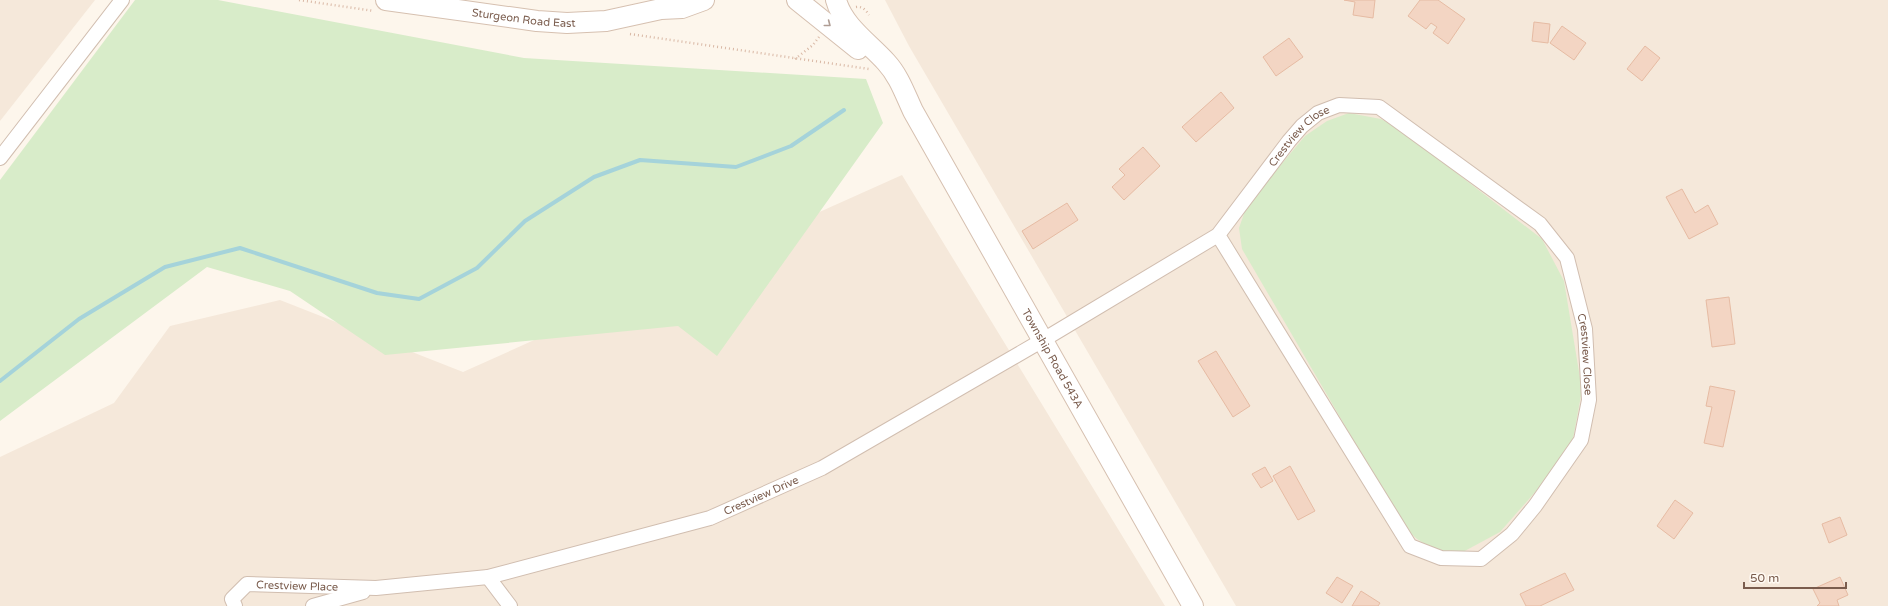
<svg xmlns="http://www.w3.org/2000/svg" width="1888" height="606" font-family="'Varela Round',sans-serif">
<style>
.residential{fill:#f5e8da}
.green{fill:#d8ecc9}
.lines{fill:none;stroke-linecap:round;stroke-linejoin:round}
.stream{stroke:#a5d3da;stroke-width:4}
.building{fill:#f3d5c3;stroke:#e6bba3}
.street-casing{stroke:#d1beb0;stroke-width:16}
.secondary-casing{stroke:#d6c0b0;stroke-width:22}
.path{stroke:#d9b8a5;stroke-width:2.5;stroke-dasharray:1 3;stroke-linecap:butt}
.street{stroke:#fff;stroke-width:14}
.secondary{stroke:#fff;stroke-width:20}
.oneway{stroke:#af9d94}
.labels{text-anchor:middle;stroke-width:3;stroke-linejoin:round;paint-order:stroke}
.street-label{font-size:11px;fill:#7a5c4d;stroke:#fffaf3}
</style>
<rect width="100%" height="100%" fill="#fdf6ec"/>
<g class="residential">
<polygon points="0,0 95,0 0,121"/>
<polygon points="885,0 1888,0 1888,606 1236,606 909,46"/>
<polygon points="902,175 1165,606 0,606 0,457 114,403 170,326 280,300 463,372"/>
</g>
<g class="green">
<polygon points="135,0 218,0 524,58 866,79 883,123 717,356 678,326 385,355 290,291 207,267 0,421 0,180"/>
<polygon points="1349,113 1381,119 1401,130 1542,239 1564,281 1582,390 1573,439 1551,474 1500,532 1461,553 1438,552 1417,539 1404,527 1242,249 1239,228 1247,205 1305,136 1327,121"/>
</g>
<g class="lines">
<polyline class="stream" points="0,381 79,319 165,267 240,248 377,293 419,299 477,268 525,221 594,177 640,160 736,167 791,146 844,110"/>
</g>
<g class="building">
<polygon points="1344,0 1375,0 1373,18 1353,15 1355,2"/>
<polygon points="1420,0 1438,0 1465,19 1448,44 1433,33 1437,27 1431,23 1426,29 1408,16"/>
<polygon points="1534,22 1550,24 1548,43 1532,41"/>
<polygon points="1562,26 1586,43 1574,60 1550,43"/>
<polygon points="1289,38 1303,57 1276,76 1263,57"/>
<polygon points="1645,46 1660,58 1642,81 1627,69"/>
<polygon points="1221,92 1234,108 1196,142 1182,127"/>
<polygon points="1143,147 1160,166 1124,200 1112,187 1125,175 1119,169"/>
<polygon points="1682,189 1695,213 1708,205 1718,224 1689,239 1666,197"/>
<polygon points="1067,203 1078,220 1033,249 1022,231"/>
<polygon points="1729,297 1735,344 1712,347 1706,300"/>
<polygon points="1216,351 1250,406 1233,417 1198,361"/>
<polygon points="1710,386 1735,391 1723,447 1704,443 1712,407 1706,406"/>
<polygon points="1290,466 1315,511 1298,520 1273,476"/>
<polygon points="1265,467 1273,481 1261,488 1252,474"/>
<polygon points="1675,500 1693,513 1674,539 1657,526"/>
<polygon points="1840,517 1847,535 1829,543 1822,524"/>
<polygon points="1565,573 1574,590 1540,606 1526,606 1520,594"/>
<polygon points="1337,577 1353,586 1342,603 1326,593"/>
<polygon points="1840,577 1848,595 1837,600 1839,606 1817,606 1820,603 1813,589"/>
<polygon points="1361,591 1380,603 1378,606 1352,606"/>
</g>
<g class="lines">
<defs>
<g id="street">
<polyline points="0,158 122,0"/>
<polyline points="488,577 510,606"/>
<path id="s1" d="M235,606L232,599L247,584L376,588L488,577L710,518L822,468L1043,340L1218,235L1289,141L1302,126L1318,113L1339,105L1379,107L1540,224L1567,258L1585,329L1589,400L1581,440L1535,506L1512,534L1481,559L1441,558L1410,546L1218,235"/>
<polyline points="313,606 363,592"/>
</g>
<g id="secondary">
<path id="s2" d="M386,0L537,21L567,23L606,21L661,9L682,8L704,0"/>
<polyline points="797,0 858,49"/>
<path id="s3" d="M836,0C843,26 869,43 886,62C899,76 905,94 913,111L1193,606"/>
</g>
</defs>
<use href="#street" class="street-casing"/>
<use href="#secondary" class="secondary-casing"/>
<g class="path">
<polyline points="299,0 374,11"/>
<path d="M856,7C862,6 866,10 869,15"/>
<polyline points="630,34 869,69"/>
<polyline points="795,59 813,45 819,37"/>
</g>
<use href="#street" class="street"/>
<use href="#secondary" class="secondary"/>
</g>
<defs><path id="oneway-chevron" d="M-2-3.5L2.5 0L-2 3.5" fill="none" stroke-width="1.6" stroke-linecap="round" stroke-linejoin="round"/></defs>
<use class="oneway" href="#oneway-chevron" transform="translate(828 24) rotate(38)"/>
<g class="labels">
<g class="street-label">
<text dy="4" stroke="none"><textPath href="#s2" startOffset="139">Sturgeon Road East</textPath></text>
<text dy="4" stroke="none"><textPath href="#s1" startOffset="1211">Crestview Close</textPath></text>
<text dy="4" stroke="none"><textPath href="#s1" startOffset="1644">Crestview Close</textPath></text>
<text dy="4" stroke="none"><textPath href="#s3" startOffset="421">Township Road 543A</textPath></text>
<text dy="4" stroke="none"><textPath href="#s1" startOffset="556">Crestview Drive</textPath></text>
<text dy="4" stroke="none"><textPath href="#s1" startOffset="79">Crestview Place</textPath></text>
</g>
</g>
<path d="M1744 582v6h102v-6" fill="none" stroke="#7a5c4d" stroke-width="2"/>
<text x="1750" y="582" font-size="12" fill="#7a5c4d" stroke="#fffaf3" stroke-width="3" paint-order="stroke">50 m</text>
</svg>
